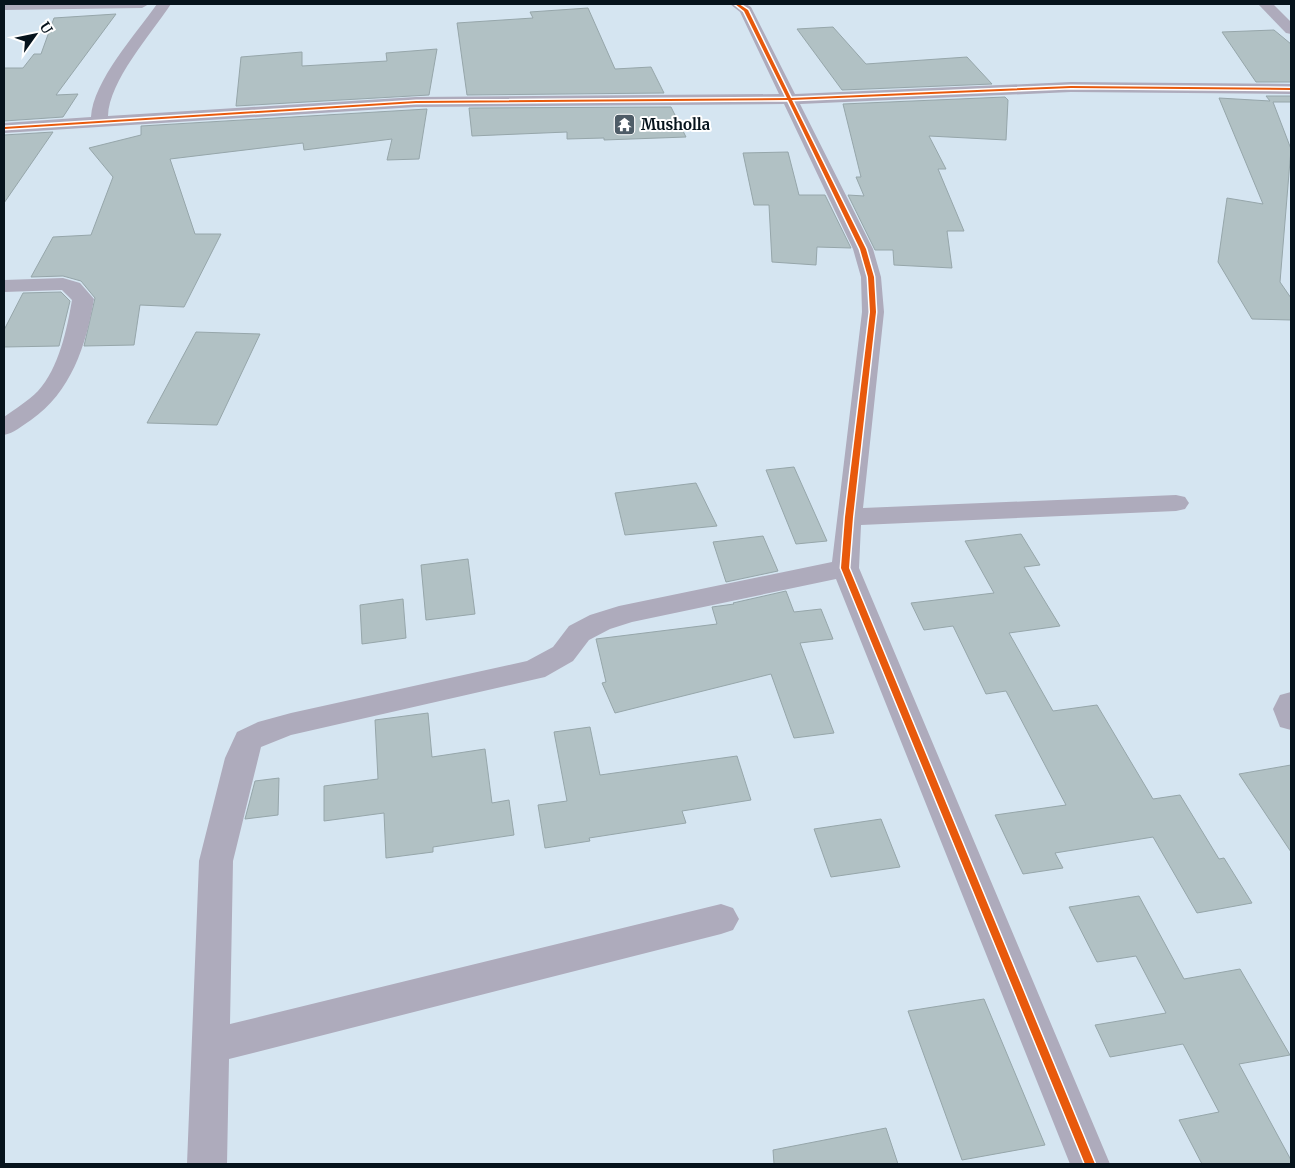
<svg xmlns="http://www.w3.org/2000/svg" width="1295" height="1168" font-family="Merriweather,serif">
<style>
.building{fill:#b1c1c4;stroke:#96a6aa}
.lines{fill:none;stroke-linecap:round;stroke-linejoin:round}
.minor{fill:#aeabbc;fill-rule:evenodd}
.cycleway-casing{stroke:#fff;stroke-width:3}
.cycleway{fill:#e8590c;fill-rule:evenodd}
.labels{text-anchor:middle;stroke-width:4;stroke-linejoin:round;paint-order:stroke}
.far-poi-label{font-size:15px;font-weight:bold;fill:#06131c;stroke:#fff;text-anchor:start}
</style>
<rect width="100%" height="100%" fill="#d5e5f1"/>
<g class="building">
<polygon points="588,8 615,69 651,67 664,93 467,95 457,23 533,18 530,12"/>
<polygon points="116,14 56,95 78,94 63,117 4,121 4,68 23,68 34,54 41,54 54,18"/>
<polygon points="833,27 866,64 967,57 992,84 842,90 797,29"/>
<polygon points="1274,30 1291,44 1291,82 1256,82 1222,32"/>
<polygon points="437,49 429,95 236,106 241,57 302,52 302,66 387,61 386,53"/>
<polygon points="1266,96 1291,96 1291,102 1273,102 1291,149 1280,282 1291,298 1291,320 1252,319 1218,262 1227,198 1263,204 1219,98 1270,101"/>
<polygon points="1005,97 1008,100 1006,140 929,136 946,169 938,169 964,231 947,231 952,268 894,265 893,250 875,250 848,195 864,196 856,177 861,177 843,104"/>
<polygon points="671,107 686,137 604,140 604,138 567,139 567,132 472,136 469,108"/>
<polygon points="427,109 419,159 387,160 392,139 304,150 303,143 170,159 195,234 221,234 184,307 140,305 134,345 84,346 95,298 81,281 63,276 31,277 53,237 91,235 113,177 89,148 141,135 141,126"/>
<polygon points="53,132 4,203 4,135"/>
<polygon points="788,152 799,195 825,195 851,248 817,247 816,265 772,262 769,205 754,205 743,153"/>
<polygon points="61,292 70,301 59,346 4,347 4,330 23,293"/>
<polygon points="196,332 260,334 217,425 147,423"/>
<polygon points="794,467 827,541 796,544 766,470"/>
<polygon points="696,483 717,526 625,535 615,493"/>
<polygon points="1021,534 1040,565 1024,567 1060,626 1009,633 1053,711 1097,705 1153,799 1180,795 1219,859 1224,858 1252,903 1197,913 1153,837 1055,853 1063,868 1023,874 995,815 1066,805 1006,691 986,694 953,626 924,630 911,603 994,593 965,541"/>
<polygon points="763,536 778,571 726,582 713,542"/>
<polygon points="468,559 475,614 426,620 421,565"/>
<polygon points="786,591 794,612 821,609 833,639 800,643 834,733 794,738 771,674 615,713 602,683 606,682 596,639 717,624 712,607 734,604 733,603"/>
<polygon points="403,599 406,638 362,644 360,605"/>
<polygon points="428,713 432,757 485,749 492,803 509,800 514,835 433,847 433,852 386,858 384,813 324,821 324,786 378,779 375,720"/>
<polygon points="590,727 600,775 737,756 751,800 682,811 686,823 589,838 590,841 545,848 538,805 567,801 554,732"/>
<polygon points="1291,765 1291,852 1239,774"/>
<polygon points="279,778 278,815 245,819 255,781"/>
<polygon points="881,819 900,867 831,877 814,829"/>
<polygon points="1139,896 1184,979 1240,969 1290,1055 1239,1064 1291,1160 1291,1164 1202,1164 1179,1120 1219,1112 1183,1044 1110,1057 1095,1025 1166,1013 1136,956 1097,962 1069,907"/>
<polygon points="984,999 1045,1145 962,1160 908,1011"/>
<polygon points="886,1128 898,1164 774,1164 773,1150"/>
</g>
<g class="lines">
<g class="minor">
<polygon points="4,4 149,4 142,8 4,10"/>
<path d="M157,4H171C151,34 109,81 108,116L416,97L779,94L740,12L730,4H746L751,7L795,94L1071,82L1291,84V94L1071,92L800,104L873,249L881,277L884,312L863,508L1176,495L1185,497L1189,503L1185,509L1176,511L861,525L859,568L1110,1164H1070L836,579L632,622L610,629L589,640L573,661L545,677L291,735L261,747L233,861L230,1024L721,904L733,908L739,919L733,930L721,934L229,1059L227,1164H187L199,861L225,758L237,732L258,722L291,713L527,661L553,647L569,626L590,615L619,606L832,562L862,312L861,277L853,249L784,104L416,107L4,133V123L91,117C93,81 136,34 157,4Z"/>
<polygon points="1258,4 1273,4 1291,22 1291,34 1286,33"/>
<path d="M63,278L80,283L94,299C86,346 71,392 31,420C22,426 14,433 4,435V417C15,409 28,401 38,391C59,368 67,329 72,300L62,290L4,292V280Z"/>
<polygon points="1291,692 1291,730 1280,727 1273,709 1280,695"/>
</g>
<defs>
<polygon id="cycleway" points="735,4 739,4 748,10 791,98 1071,86 1291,88 1291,90 1071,88 792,100 866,249 874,277 876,312 853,517 849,568 1095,1164 1085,1164 841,568 845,517 870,312 868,277 860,249 788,100 416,103 4,129 4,127 416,101 787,98 744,11"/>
</defs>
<use href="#cycleway" class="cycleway-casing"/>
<use href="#cycleway" class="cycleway"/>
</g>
<defs>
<symbol id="temple-square" viewBox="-11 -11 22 22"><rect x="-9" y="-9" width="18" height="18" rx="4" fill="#4e5c67" stroke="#fff"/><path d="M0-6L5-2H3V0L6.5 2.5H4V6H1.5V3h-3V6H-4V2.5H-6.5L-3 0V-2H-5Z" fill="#fff"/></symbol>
</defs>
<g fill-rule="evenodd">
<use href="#temple-square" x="612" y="112" width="25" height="25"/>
</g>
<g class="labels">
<g class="far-poi-label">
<text x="641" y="130">Musholla</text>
</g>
</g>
<rect width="1295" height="1168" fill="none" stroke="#06131c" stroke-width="10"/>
<g transform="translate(35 35) rotate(57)" stroke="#ffffff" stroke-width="4" paint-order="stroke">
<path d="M0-4L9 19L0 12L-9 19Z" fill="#06131c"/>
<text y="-8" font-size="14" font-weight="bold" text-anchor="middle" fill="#06131c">U</text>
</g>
</svg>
